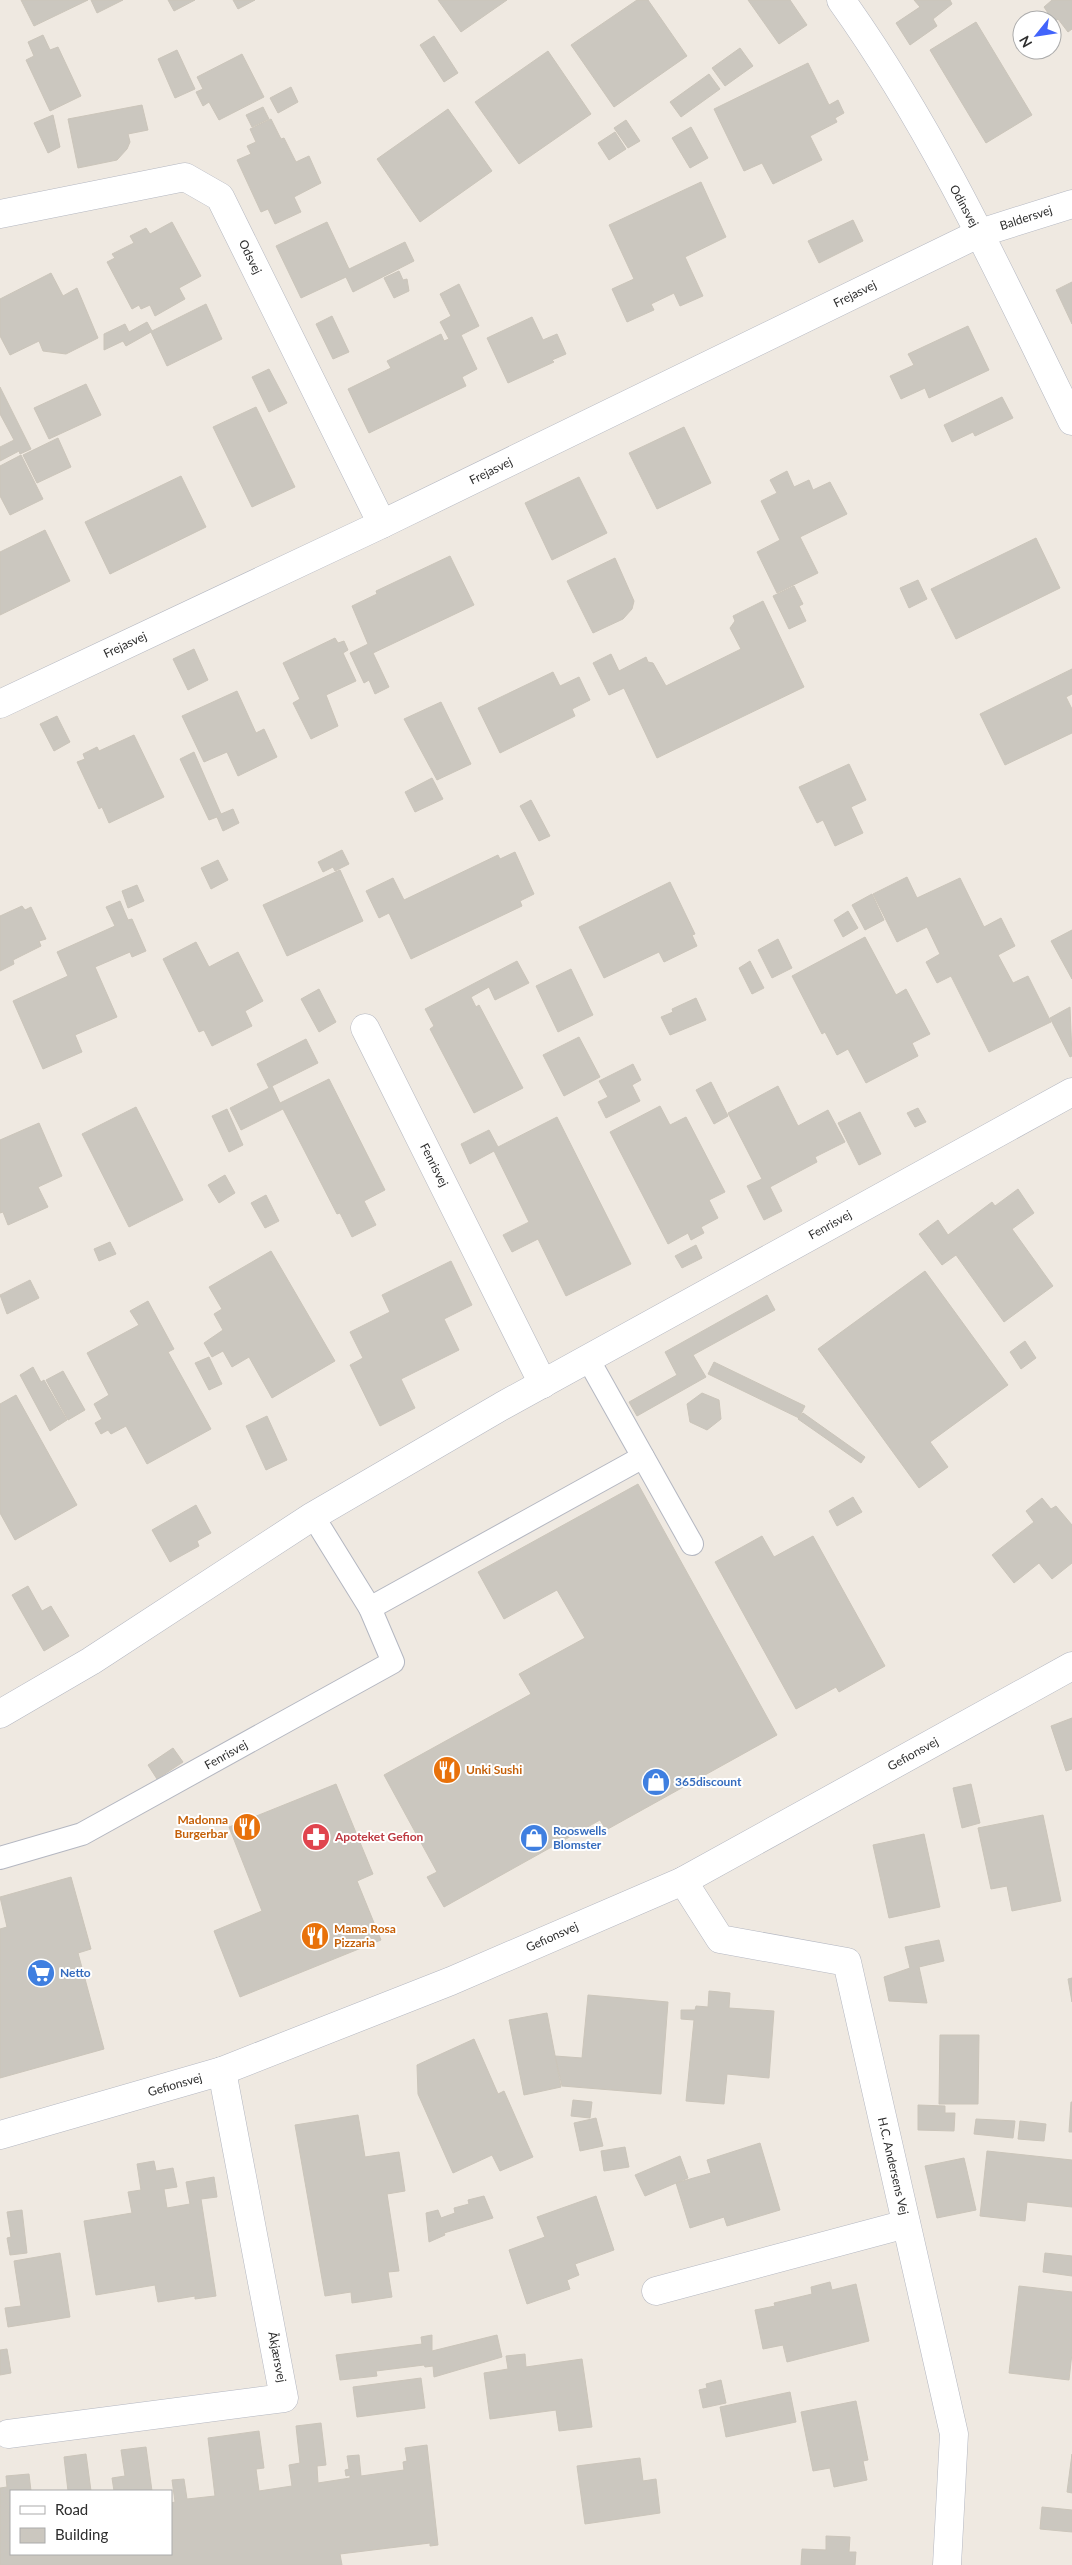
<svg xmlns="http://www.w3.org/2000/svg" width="1072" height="2565" font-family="Lato,sans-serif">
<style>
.building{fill:#cbc7bf;stroke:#cbc5ba}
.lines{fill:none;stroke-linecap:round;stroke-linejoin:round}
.lane-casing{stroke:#b4b7c1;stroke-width:24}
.street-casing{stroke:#b4b7c1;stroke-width:29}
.secondary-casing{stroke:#b4b7c1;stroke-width:29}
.lane{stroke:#fff;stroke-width:22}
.street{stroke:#fff;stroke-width:28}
.secondary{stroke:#fff;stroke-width:28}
.labels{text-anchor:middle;stroke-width:4;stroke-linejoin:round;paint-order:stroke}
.street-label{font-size:12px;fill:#2e2e2e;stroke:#fff}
.food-label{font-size:12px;font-weight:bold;fill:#c56008;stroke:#fff;text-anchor:start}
.shop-label{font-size:12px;font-weight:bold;fill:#366cbe;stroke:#fff;text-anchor:start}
.health-label{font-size:12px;font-weight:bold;fill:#be3a42;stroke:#fff;text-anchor:start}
</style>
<rect width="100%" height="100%" fill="#efe9e1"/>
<g class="building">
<polygon points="21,0 88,0 34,26"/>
<polygon points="91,0 123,0 97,13"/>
<polygon points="168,0 195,0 174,11"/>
<polygon points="233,0 255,0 238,9"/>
<polygon points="438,0 507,0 461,32"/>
<polygon points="637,0 648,0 687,56 614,107 571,45"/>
<polygon points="748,0 790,0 807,25 779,44"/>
<polygon points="914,0 950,0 952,4 933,19 937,26 910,45 896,23 920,7"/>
<polygon points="1052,0 1072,0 1072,29 1068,32 1058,19 1054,22 1044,7"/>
<polygon points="976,22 1032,115 986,143 930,50"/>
<polygon points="43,35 50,50 58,47 81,96 50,111 26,60 34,56 28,42"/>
<polygon points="434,36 458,73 444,82 420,45"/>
<polygon points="740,48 753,66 725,86 712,68"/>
<polygon points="177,50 195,89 175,98 158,59"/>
<polygon points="548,51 591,114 519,164 475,102"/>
<polygon points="242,54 264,97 219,120 209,102 203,106 196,92 203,89 197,77"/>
<polygon points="808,63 829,105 838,100 844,113 835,118 837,122 810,136 822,160 773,184 762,163 744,171 714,109"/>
<polygon points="709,74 720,89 681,117 670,102"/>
<polygon points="291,87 298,102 278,113 270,98"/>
<polygon points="142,105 148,130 128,134 130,142 127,149 117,160 78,168 68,119"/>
<polygon points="263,107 269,119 252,127 246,115"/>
<polygon points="448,109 492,171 420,222 377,159"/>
<polygon points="53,115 60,147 48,153 34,123"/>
<polygon points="271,119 281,139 284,138 296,162 309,156 321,183 294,197 301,212 275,224 268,209 261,212 237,160 251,154 247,146 256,142 250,129"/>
<polygon points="626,120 640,141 628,148 614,128"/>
<polygon points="691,127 708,158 690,168 672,138"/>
<polygon points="615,132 626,149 609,160 598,143"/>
<polygon points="701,182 726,237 685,257 703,296 680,306 674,293 651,304 654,310 627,322 612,289 634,279 609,225"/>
<polygon points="853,220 863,241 819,263 808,241"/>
<polygon points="172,222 201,276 179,288 185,299 155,316 150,305 141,309 139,305 132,309 107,262 115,258 112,254 134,243 130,236 146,228 150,234"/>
<polygon points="327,222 349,269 405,242 414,261 353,292 346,277 301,298 276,246"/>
<polygon points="399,271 403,280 407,279 409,291 394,298 384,278"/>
<polygon points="51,273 63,296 77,288 98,338 66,354 43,351 39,341 10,355 0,336 0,299"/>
<polygon points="1072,282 1072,324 1056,290"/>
<polygon points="459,284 479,326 461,335 477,369 462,377 466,386 369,433 348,389 391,368 387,361 441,334 444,341 449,339 440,322 451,316 440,294"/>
<polygon points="206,304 222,339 167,366 151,332 126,346 123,341 104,350 104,334 125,324 129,332 147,322 152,331"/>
<polygon points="332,316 349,352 333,359 316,324"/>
<polygon points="532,317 543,340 557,334 566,354 552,360 554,362 508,383 487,338"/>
<polygon points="968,326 989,370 929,398 925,388 901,399 890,376 914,365 908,354"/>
<polygon points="269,369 287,403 269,412 252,377"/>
<polygon points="86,384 101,415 49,439 34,408"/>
<polygon points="0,387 31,449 20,454 19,451 0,461 0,447 14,440 0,414"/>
<polygon points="1002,397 1013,418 975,436 973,432 952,442 944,425"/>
<polygon points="256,407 295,487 252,507 213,427"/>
<polygon points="684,427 711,483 657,509 629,453"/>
<polygon points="58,438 71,467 37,483 23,455"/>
<polygon points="21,455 43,499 10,515 0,496 0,466"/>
<polygon points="787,471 794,487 809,480 813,490 830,482 847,514 800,537 818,573 777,593 757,552 780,540 761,501 777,493 770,480"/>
<polygon points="181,476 206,527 110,574 85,522"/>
<polygon points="579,477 607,533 552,560 525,503"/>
<polygon points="45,530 70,581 0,615 0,552"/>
<polygon points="1036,538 1060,588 956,639 931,589"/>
<polygon points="450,556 474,605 373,653 389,687 375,694 369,680 364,683 350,653 368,644 352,606 377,594 376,591"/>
<polygon points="615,558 634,601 632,609 623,619 593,633 567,581"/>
<polygon points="918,580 927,599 909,608 900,588"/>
<polygon points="794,586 803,604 799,606 806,621 789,629 773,596"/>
<polygon points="763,601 804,687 657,758 624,688 609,695 593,663 611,654 619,671 646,657 648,662 653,663 666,686 741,649 730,628 735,621 733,616"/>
<polygon points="335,638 338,643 344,641 348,650 343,653 356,681 326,695 338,726 311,739 293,703 300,699 283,663"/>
<polygon points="194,649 208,680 188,690 173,659"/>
<polygon points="1072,669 1072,694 1066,697 1072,709 1072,733 1005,765 980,714"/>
<polygon points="553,672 560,686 579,677 590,700 572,709 575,716 500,753 478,708"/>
<polygon points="237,691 256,733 264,729 277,757 238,776 227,752 204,762 182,716"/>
<polygon points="441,702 471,764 437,780 404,719"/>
<polygon points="57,716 70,742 54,751 40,724"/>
<polygon points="134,735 164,797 109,823 102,807 99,809 77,762 85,759 83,754 97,747 99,751"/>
<polygon points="194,752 221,814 233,809 239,823 223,831 217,817 209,820 180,759"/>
<polygon points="849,764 866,800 851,807 863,833 835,846 823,820 817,823 799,787"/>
<polygon points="432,778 443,799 415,812 405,792"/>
<polygon points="531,800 550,836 539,841 520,806"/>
<polygon points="342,850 349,864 335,871 333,867 323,872 318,862"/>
<polygon points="515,852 534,894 520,901 522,906 411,959 389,913 379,918 366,891 393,878 404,900 498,855 500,859"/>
<polygon points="218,860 228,880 211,889 201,868"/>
<polygon points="340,870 363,921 287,956 263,905"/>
<polygon points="907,877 917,898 960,878 984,927 1001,918 1015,946 998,955 1013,983 1028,976 1051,1022 989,1052 951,976 937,983 926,962 940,954 927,927 897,942 873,894"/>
<polygon points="670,882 695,934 692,935 697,946 664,962 659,952 604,978 579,927"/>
<polygon points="137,885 144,901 128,908 122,891"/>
<polygon points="872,894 884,920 865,930 852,905"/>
<polygon points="120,901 128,920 132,919 146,951 132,957 130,952 95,967 117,1017 75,1035 82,1052 43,1069 13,1001 68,976 57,952 115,926 106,907"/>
<polygon points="22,906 25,910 31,907 46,939 39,941 41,946 13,960 14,964 0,971 0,916"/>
<polygon points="848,911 858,928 843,937 834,920"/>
<polygon points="1072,930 1072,979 1051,941"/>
<polygon points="865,937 896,995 906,989 930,1034 912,1043 918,1056 866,1083 848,1049 837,1055 825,1032 822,1034 792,976"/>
<polygon points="778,939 792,968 772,978 758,950"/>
<polygon points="196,942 209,967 238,952 263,1001 245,1011 252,1026 212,1046 204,1030 199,1032 163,959"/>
<polygon points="517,961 529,983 495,1000 489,987 471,997 476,1007 479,1005 523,1088 474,1113 430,1029 434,1026 425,1009"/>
<polygon points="750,961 764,988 752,994 739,968"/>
<polygon points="571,969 593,1015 558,1032 536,986"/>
<polygon points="319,989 336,1022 319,1032 301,999"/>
<polygon points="696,998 706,1020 670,1035 661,1017 673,1012 672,1009"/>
<polygon points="1070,1007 1072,1056 1070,1057 1050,1018"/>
<polygon points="579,1037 600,1077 564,1096 543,1055"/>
<polygon points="306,1039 318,1063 272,1086 280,1103 329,1079 385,1190 364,1201 376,1225 352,1237 340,1213 337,1214 283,1109 241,1130 230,1108 269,1088 257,1064"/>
<polygon points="633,1064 641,1080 632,1085 640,1101 606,1118 598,1102 608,1097 599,1081"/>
<polygon points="711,1082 728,1116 714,1124 696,1090"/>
<polygon points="778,1086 798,1126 828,1110 845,1142 815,1157 817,1162 770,1187 782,1211 764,1220 747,1186 762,1179 728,1113"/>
<polygon points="660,1106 670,1125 686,1117 725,1192 709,1200 718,1218 701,1227 704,1233 691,1240 688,1233 668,1244 610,1132"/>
<polygon points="136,1107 183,1200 129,1227 82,1134"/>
<polygon points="918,1108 926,1122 915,1127 907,1113"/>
<polygon points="227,1109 243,1145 229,1152 212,1116"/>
<polygon points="860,1112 881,1154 859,1165 838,1123"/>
<polygon points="557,1117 631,1264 566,1296 538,1239 512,1252 503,1235 529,1222 494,1151 470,1164 461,1144 489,1130 498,1147"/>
<polygon points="39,1123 62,1176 38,1187 48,1207 8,1225 3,1212 0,1213 0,1140"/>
<polygon points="225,1175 235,1193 219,1203 208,1185"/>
<polygon points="1018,1189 1034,1213 1012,1229 1053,1286 1004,1322 956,1255 942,1265 919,1234 938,1220 948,1235 992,1202 995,1206"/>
<polygon points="266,1195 279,1221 265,1228 251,1203"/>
<polygon points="110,1242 116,1254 99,1261 94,1249"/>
<polygon points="696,1245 702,1258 682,1268 675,1256"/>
<polygon points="271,1251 335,1361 272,1398 249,1357 232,1367 223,1351 212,1357 204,1343 223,1330 214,1314 222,1309 209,1287"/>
<polygon points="451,1261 472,1305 444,1319 459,1350 401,1379 415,1408 380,1426 350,1365 363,1358 350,1332 390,1312 382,1295"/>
<polygon points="925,1271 1008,1385 930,1442 948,1467 919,1488 818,1349"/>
<polygon points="30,1280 39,1298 7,1314 0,1295"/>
<polygon points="767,1295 775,1310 693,1355 706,1377 637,1416 629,1402 677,1375 665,1352"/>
<polygon points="148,1301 174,1349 168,1352 211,1429 147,1464 126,1426 111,1434 108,1430 101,1434 95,1423 102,1419 94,1404 109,1395 87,1353 139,1325 130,1311"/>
<polygon points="1025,1341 1036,1358 1021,1369 1010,1352"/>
<polygon points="209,1357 222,1384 209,1390 195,1363"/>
<polygon points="714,1362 805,1406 799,1418 708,1374"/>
<polygon points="33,1367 41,1382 44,1380 67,1420 50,1431 20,1375"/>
<polygon points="63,1371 85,1410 68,1420 46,1380"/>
<polygon points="702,1393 719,1400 721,1419 707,1430 690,1422 687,1404"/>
<polygon points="16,1395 77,1505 15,1540 0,1513 0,1404"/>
<polygon points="803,1413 865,1457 861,1463 798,1419"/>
<polygon points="267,1416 287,1460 266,1470 246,1426"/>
<polygon points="638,1484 777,1735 606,1830 600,1820 444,1907 427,1877 437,1872 384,1775 531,1694 519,1674 585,1638 557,1590 504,1619 478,1572"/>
<polygon points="853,1497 862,1512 837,1526 829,1511"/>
<polygon points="1042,1498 1051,1509 1056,1506 1072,1525 1072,1563 1052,1579 1039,1563 1014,1583 992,1555 1034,1522 1026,1511"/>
<polygon points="196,1505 211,1533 197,1541 199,1546 170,1562 152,1530"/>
<polygon points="762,1536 774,1557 813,1536 885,1666 839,1692 836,1687 796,1709 715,1562"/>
<polygon points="28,1586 42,1611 51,1606 69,1636 44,1651 12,1595"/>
<polygon points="1072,1718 1072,1769 1066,1771 1051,1726"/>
<polygon points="173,1748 183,1762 157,1779 148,1765"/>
<polygon points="336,1784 373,1874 357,1881 381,1940 240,1997 214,1931 262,1911 229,1827"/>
<polygon points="971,1784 980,1823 962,1828 953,1788"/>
<polygon points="1043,1815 1061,1901 1012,1911 1007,1886 991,1889 978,1828"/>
<polygon points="924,1834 940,1907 889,1918 873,1845"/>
<polygon points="71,1877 91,1949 78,1953 104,2049 0,2078 0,1929 7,1927 0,1897"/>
<polygon points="939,1940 944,1961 919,1967 927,2003 889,2001 884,1977 910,1968 905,1947"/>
<polygon points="1072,1978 1072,2002 1068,1979"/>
<polygon points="709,1991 730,1993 729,2008 774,2011 769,2078 727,2074 724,2104 686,2101 694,2020 681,2019 681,2010 695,2010 696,2006 708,2007"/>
<polygon points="588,1995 668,2002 661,2094 562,2086 555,2056 582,2058"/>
<polygon points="547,2013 561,2087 524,2095 509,2020"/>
<polygon points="940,2035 979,2035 978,2104 939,2104"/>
<polygon points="474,2039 498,2094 504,2091 533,2157 500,2171 492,2155 453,2173 418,2094 417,2065"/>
<polygon points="573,2100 592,2102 590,2118 571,2116"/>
<polygon points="1071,2102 1072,2102 1072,2132 1069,2132"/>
<polygon points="918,2105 945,2106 945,2113 955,2113 954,2131 918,2130"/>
<polygon points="358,2115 365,2157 399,2152 405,2191 387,2194 399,2271 388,2272 392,2297 352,2303 351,2292 325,2296 295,2125"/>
<polygon points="596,2118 603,2146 580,2151 574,2123"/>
<polygon points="976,2119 1015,2121 1013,2138 974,2134"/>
<polygon points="1020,2121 1046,2124 1044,2141 1018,2139"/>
<polygon points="760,2143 780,2210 727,2226 724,2217 690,2228 676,2183 711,2173 707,2160"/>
<polygon points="625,2147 629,2167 604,2171 601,2151"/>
<polygon points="987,2151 1072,2160 1072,2207 1027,2202 1025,2221 980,2216"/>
<polygon points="680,2156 688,2178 645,2196 635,2175"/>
<polygon points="964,2158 976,2210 937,2218 925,2166"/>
<polygon points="154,2161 156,2171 173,2168 177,2187 164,2189 167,2208 190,2204 186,2182 214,2177 217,2197 201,2199 216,2296 195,2299 195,2296 158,2302 155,2285 96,2295 84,2221 132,2213 128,2192 141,2190 137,2164"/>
<polygon points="484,2196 493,2218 444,2233 445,2235 429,2242 426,2213 438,2210 441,2218 455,2213 454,2208 469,2204 468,2200"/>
<polygon points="596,2196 614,2250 575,2264 579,2275 567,2280 570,2289 527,2304 509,2250 545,2237 537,2217"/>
<polygon points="22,2210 27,2253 10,2255 7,2238 11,2237 7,2212"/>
<polygon points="60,2253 70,2317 8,2327 5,2308 21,2306 14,2261"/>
<polygon points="1045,2253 1072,2256 1072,2276 1043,2272"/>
<polygon points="830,2282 832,2290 856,2284 869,2341 787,2362 783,2345 763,2349 755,2310 775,2306 774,2303 812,2294 811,2287"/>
<polygon points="1019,2286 1072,2292 1072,2353 1069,2380 1009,2373"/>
<polygon points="432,2335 432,2351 497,2335 502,2357 434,2377 433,2366 425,2367 424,2365 376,2371 377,2376 340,2380 336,2355 422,2344 421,2337"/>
<polygon points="7,2349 11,2373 0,2375 0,2350"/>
<polygon points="525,2354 526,2367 582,2359 592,2427 559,2431 556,2410 490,2419 484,2373 508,2369 506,2356"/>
<polygon points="421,2378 425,2408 357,2417 353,2387"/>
<polygon points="721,2380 726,2403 703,2408 699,2390 707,2388 706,2384"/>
<polygon points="790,2392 796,2422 726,2437 720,2407"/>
<polygon points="856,2401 868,2460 863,2461 867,2480 834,2487 830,2468 813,2471 801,2412"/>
<polygon points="321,2423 326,2465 317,2466 318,2483 350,2478 350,2475 346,2476 345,2470 349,2469 347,2456 359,2455 361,2476 404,2470 403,2462 407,2461 405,2448 427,2445 438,2545 430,2546 430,2543 340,2554 342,2565 0,2565 0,2488 7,2487 6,2476 29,2474 31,2491 11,2491 11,2554 171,2554 171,2503 175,2502 172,2480 184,2479 187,2499 215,2496 208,2438 259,2431 264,2468 256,2469 259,2491 292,2486 289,2465 300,2463 296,2426"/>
<polygon points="146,2447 152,2491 114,2491 112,2478 125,2476 121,2450"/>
<polygon points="86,2454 91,2491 68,2491 64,2457"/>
<polygon points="1072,2454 1072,2493 1067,2492"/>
<polygon points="640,2458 643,2481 656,2479 660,2513 585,2524 577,2466"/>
<polygon points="1042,2507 1072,2510 1072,2532 1040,2529"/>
<polygon points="826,2536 850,2537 849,2552 856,2552 855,2565 801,2565 802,2549 826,2550"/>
</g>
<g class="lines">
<defs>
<g id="lane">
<polyline points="588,1359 692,1544"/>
<polyline points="313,1516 370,1608"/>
<polyline points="0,1858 82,1834 393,1662 370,1608 643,1457"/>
</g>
<g id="street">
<path d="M841,0C934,130 1002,278 1072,421"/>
<polyline points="0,214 185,177 220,197 382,524"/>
<polyline points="0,704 382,524 980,233 1072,204"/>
<polyline points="365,1028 543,1384"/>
<polyline points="0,1714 91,1661 313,1516 502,1406 1072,1092"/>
<polyline points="683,1881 720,1939 847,1962 954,2434 947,2565"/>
<polyline points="656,2291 906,2224"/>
<polyline points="8,2434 284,2398 222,2071"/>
</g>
<polyline id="secondary" points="0,2135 222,2071 451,1981 683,1881 1072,1666"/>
</defs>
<use href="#lane" class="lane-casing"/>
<use href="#street" class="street-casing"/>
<use href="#secondary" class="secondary-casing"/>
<use href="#lane" class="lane"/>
<use href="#street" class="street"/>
<use href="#secondary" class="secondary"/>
</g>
<defs>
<symbol id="restaurant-disc" viewBox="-11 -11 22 22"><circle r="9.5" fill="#e8710a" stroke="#fff"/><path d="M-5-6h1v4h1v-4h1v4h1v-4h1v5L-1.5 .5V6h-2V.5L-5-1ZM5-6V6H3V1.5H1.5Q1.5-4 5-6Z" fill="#fff"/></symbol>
<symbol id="shop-disc" viewBox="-11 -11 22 22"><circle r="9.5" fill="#3f7fe0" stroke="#fff"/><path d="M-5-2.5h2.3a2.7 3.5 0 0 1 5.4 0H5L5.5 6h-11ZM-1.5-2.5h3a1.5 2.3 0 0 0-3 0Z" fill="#fff"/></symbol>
<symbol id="pharmacy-disc" viewBox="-11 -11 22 22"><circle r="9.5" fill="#e0444e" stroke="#fff"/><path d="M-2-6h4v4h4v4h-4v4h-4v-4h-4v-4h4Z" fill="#fff"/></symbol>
<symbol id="supermarket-disc" viewBox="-11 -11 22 22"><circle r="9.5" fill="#3f7fe0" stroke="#fff"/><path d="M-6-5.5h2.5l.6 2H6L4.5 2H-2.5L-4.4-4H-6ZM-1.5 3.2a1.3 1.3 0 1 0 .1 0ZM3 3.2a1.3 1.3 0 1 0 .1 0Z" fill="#fff"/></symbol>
</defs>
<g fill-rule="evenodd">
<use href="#restaurant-disc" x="431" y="1754" width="32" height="32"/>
<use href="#shop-disc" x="640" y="1766" width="32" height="32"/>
<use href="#restaurant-disc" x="231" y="1811" width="32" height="32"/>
<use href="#pharmacy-disc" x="300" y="1821" width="32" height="32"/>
<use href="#shop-disc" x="518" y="1822" width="32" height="32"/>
<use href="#restaurant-disc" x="299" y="1920" width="32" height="32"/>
<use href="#supermarket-disc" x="25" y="1957" width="32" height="32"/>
</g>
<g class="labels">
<g class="street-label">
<text transform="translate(964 206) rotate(61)" y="4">Odinsvej</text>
<text transform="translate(1026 218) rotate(-18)" y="4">Baldersvej</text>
<text transform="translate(250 257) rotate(64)" y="4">Odsvej</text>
<text transform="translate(855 294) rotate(-26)" y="4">Frejasvej</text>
<text transform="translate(491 471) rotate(-26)" y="4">Frejasvej</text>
<text transform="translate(125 645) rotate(-25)" y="4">Frejasvej</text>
<text transform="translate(434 1165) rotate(63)" y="4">Fenrisvej</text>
<text transform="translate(830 1225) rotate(-29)" y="4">Fenrisvej</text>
<text transform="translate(913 1754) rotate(-29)" y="4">Gefionsvej</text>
<text transform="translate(226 1755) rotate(-29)" y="4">Fenrisvej</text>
<text transform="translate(552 1937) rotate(-24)" y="4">Gefionsvej</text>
<text transform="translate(175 2085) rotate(-16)" y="4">Gefionsvej</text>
<text transform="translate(893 2166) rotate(77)" y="4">H.C. Andersens Vej</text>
<text transform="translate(277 2357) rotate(79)" y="4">Åkjærsvej</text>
</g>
<g class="food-label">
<text x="466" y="1774">Unki Sushi</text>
<text x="228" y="1824" text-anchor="end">Madonna<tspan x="228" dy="14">Burgerbar</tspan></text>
<text x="334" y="1933">Mama Rosa<tspan x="334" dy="14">Pizzaria</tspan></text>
</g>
<g class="shop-label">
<text x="675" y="1786">365discount</text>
<text x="553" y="1835">Rooswells<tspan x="553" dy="14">Blomster</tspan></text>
<text x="60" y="1977">Netto</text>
</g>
<g class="health-label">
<text x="335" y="1841">Apoteket Gefion</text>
</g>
</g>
<rect x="10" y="2490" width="162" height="65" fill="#ffffff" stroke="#ababab"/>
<rect x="20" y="2506" width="25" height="8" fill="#ffffff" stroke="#ababab"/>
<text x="55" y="2515" font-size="15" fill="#2e2e2e">Road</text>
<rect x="20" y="2528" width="25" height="15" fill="#cbc7bf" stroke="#ababab"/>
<text x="55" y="2540" font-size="15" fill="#2e2e2e">Building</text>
<g transform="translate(1037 35) rotate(240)"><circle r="24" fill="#ffffff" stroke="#ababab"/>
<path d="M0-4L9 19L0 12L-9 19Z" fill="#4264fb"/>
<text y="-8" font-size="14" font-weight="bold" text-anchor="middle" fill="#2e2e2e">N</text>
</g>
</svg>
